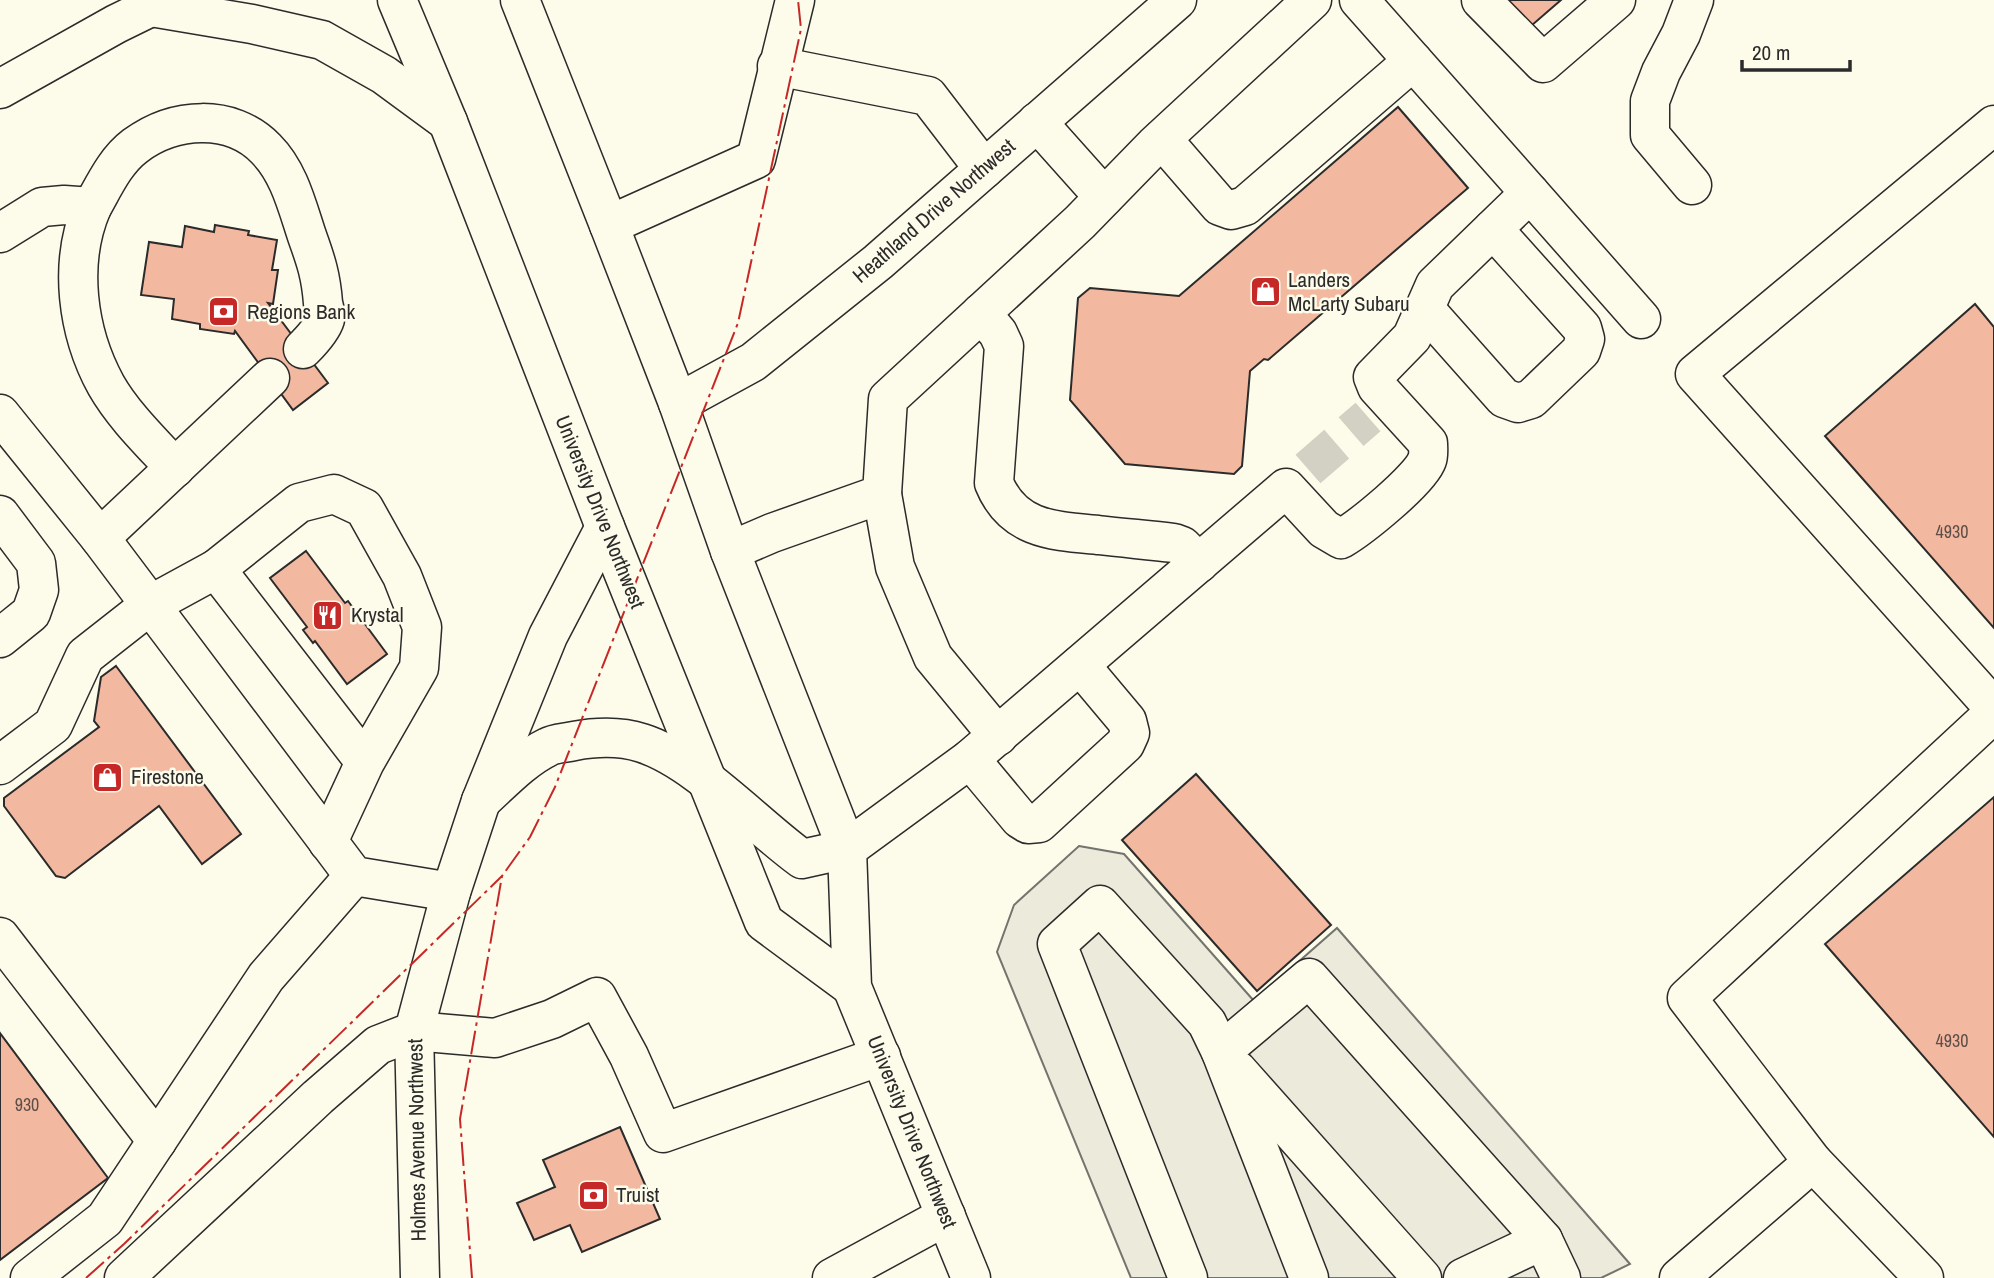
<svg xmlns="http://www.w3.org/2000/svg" width="1994" height="1278" font-family="'Archivo Narrow',sans-serif">
<style>
.parking{fill:#eceadb;stroke:#74746e;stroke-width:2}
.building{fill:#f2b8a0;stroke:#2b2b2b;stroke-width:2}
.lines{fill:none;stroke-linecap:round;stroke-linejoin:round}
.minor-tunnel{stroke:#d3d1c4;stroke-width:38;stroke-dasharray:38 19;stroke-linecap:butt}
.minor-casing{stroke:#2b2b2b;stroke-width:41}
.highway-casing{stroke:#2b2b2b;stroke-width:41}
.minor{stroke:#fdfbea;stroke-width:38}
.highway{stroke:#fdfbea;stroke-width:38}
.power{stroke:#c62828;stroke-width:2;stroke-dasharray:24 5 3.5 5;stroke-linecap:butt}
.labels{text-anchor:middle;stroke-width:5;stroke-linejoin:round;paint-order:stroke}
.number-label{font-size:18px;fill:#5d4e48}
.street-label{font-size:21px;fill:#2b2b2b;stroke:#fdfbea}
.poi-label{font-size:21px;fill:#2b2b2b;stroke:#fdfbea;text-anchor:start}
</style>
<rect width="100%" height="100%" fill="#fdfbea"/>
<polygon class="parking" points="1079,846 1124,854 1254,1001 1337,928 1630,1264 1601,1278 1131,1278 997,952 1014,905"/>
<g class="building">
<polygon points="1496,0 1561,0 1524,32"/>
<polygon points="1398,107 1468,188 1268,360 1264,359 1250,371 1242,466 1234,474 1125,464 1070,400 1078,298 1090,288 1179,296"/>
<polygon points="215,225 249,231 248,235 277,240 272,270 278,270 273,304 268,303 328,383 293,410 235,331 234,334 200,329 200,324 172,319 174,299 141,295 149,242 182,247 185,226 214,232"/>
<polygon points="1975,304 1994,327 1994,628 1825,436"/>
<polygon points="306,551 345,603 348,601 387,654 347,684 315,641 313,643 303,630 307,627 270,578"/>
<polygon points="116,666 241,834 202,864 159,806 65,878 56,876 4,806 4,798 99,727 94,721 101,677"/>
<polygon points="1196,774 1331,925 1257,991 1122,840"/>
<polygon points="1994,797 1994,1137 1825,944"/>
<polygon points="0,1033 108,1178 0,1260"/>
<polygon points="620,1127 660,1219 582,1252 570,1225 534,1240 517,1203 555,1187 543,1160"/>
</g>
<g class="lines">
<polyline class="minor-tunnel" points="1308,469 1368,417"/>
<defs>
<g id="minor">
<polyline points="1481,0 1543,63 1616,0"/>
<polyline points="777,66 928,96 984,169"/>
<polyline points="0,89 116,24 165,0"/>
<polyline points="1037,122 1104,197"/>
<polyline points="1994,125 1695,374 1994,708"/>
<polyline points="1162,139 1220,206 1231,210 1245,206 1413,61"/>
<polyline points="1692,185 1650,135 1650,101 1661,72 1681,34 1694,0"/>
<polyline points="1530,193 1641,319"/>
<path d="M92,207C104,186 115,161 135,146C174,117 231,113 266,149C289,172 297,206 307,236C316,261 321,276 323,303C324,307 326,314 325,319C322,329 310,342 303,349"/>
<polyline points="609,225 756,159 795,0"/>
<path d="M0,233L42,207L64,205L92,207C68,263 77,332 106,385C123,415 151,442 175,468"/>
<polyline points="1425,309 1504,398 1518,403 1531,399 1581,351 1585,339 1582,328 1493,229"/>
<path d="M981,313L998,333L1004,346L994,483C1013,530 1054,531 1098,535C1123,538 1149,540 1174,543L1182,546L1199,563"/>
<polyline points="678,403 753,362 878,262 1177,0"/>
<polyline points="0,414 100,538 354,876 451,892"/>
<polyline points="882,494 895,567 933,657 998,736"/>
<polyline points="0,515 36,563 39,590 31,613 0,638"/>
<polyline points="100,538 270,378"/>
<polyline points="730,551 772,533 882,494 888,399 1080,222 1155,145 1312,0"/>
<polyline points="970,759 1020,819 1028,824 1039,823 1125,744 1130,733 1127,721 1080,665"/>
<polyline points="0,765 53,725 85,656 150,605 216,569"/>
<path d="M481,801C501,783 523,759 548,747C555,743 566,743 574,741C596,737 620,736 642,743C696,760 755,825 802,859L847,849L970,759L1286,488L1324,529L1341,539C1360,528 1420,480 1427,460C1429,455 1428,448 1428,443L1377,387L1373,377L1412,337L1435,285L1530,193L1359,0"/>
<polyline points="328,842 365,762 419,668 422,627 402,576 364,508 334,494 299,503 216,569 365,762"/>
<polyline points="0,937 157,1141"/>
<polyline points="1221,1052 1309,978 1543,1240 1561,1278"/>
<polyline points="1237,1070 1422,1278"/>
<polyline points="30,1278 105,1219 266,977 354,876"/>
<polyline points="124,1278 318,1097 378,1045 414,1031 495,1038 552,1019 597,997 629,1056 663,1133 881,1056"/>
<polyline points="420,1278 414,1031 451,892 481,801 548,636 605,527"/>
<polyline points="832,1278 946,1216"/>
<polyline points="1188,1278 1057,944 1100,905 1207,1023 1221,1052 1309,1278"/>
<polyline points="1463,1278 1543,1240"/>
<polyline points="1679,1278 1813,1162"/>
<polyline points="1924,1278 1813,1162 1687,998 1994,713"/>
</g>
<g id="highway">
<polyline points="154,0 151,7 252,24 322,40 384,75 448,122"/>
<polyline points="397,0 448,122 605,527 764,922 852,987"/>
<polyline points="520,0 609,225 678,403 730,551 847,849 852,987 971,1278"/>
</g>
</defs>
<use href="#minor" class="minor-casing"/>
<use href="#highway" class="highway-casing"/>
<use href="#minor" class="minor"/>
<use href="#highway" class="highway"/>
<g class="power">
<polyline points="86,1278 124,1244 502,876"/>
<polyline points="472,1278 460,1119 502,876 530,837 555,787 738,323 801,29 798,0"/>
</g>
</g>
<defs>
<symbol id="shop-square" viewBox="-11 -11 22 22"><rect x="-9" y="-9" width="18" height="18" rx="4" fill="#c62828" stroke="#fdfbea"/><path d="M-5-2.5h2.3a2.7 3.5 0 0 1 5.4 0H5L5.5 6h-11ZM-1.5-2.5h3a1.5 2.3 0 0 0-3 0Z" fill="#fff"/></symbol>
<symbol id="bank-square" viewBox="-11 -11 22 22"><rect x="-9" y="-9" width="18" height="18" rx="4" fill="#c62828" stroke="#fdfbea"/><path d="M-6-4H6V4H-6ZM0-2.3a2.3 2.3 0 1 0 0 4.6a2.3 2.3 0 1 0 0-4.6Z" fill="#fff"/></symbol>
<symbol id="restaurant-square" viewBox="-11 -11 22 22"><rect x="-9" y="-9" width="18" height="18" rx="4" fill="#c62828" stroke="#fdfbea"/><path d="M-5-6h1v4h1v-4h1v4h1v-4h1v5L-1.5 .5V6h-2V.5L-5-1ZM5-6V6H3V1.5H1.5Q1.5-4 5-6Z" fill="#fff"/></symbol>
</defs>
<g fill-rule="evenodd">
<use href="#shop-square" x="1248" y="274" width="35" height="35"/>
<use href="#bank-square" x="206" y="294" width="35" height="35"/>
<use href="#restaurant-square" x="310" y="598" width="35" height="35"/>
<use href="#shop-square" x="90" y="760" width="35" height="35"/>
<use href="#bank-square" x="576" y="1178" width="35" height="35"/>
</g>
<g class="labels">
<g class="number-label">
<text x="1952" y="538">4930</text>
<text x="1952" y="1047">4930</text>
<text x="27" y="1111">930</text>
</g>
<g class="street-label">
<text transform="translate(934 211) rotate(-41)" y="7">Heathland Drive Northwest</text>
<text transform="translate(600 512) rotate(68)" y="7">University Drive Northwest</text>
<text transform="translate(912 1132) rotate(68)" y="7">University Drive Northwest</text>
<text transform="translate(417 1140) rotate(-91)" y="7">Holmes Avenue Northwest</text>
</g>
<g class="poi-label">
<text x="1288" y="287">Landers<tspan x="1288" dy="24">McLarty Subaru</tspan></text>
<text x="247" y="319">Regions Bank</text>
<text x="351" y="622">Krystal</text>
<text x="131" y="784">Firestone</text>
<text x="616" y="1202">Truist</text>
</g>
</g>
<path d="M1742 60v10h108v-10" fill="none" stroke="#2b2b2b" stroke-width="3.5"/>
<text x="1752" y="60" font-size="21" fill="#2b2b2b" stroke="#fdfbea" stroke-width="5" paint-order="stroke">20 m</text>
</svg>
